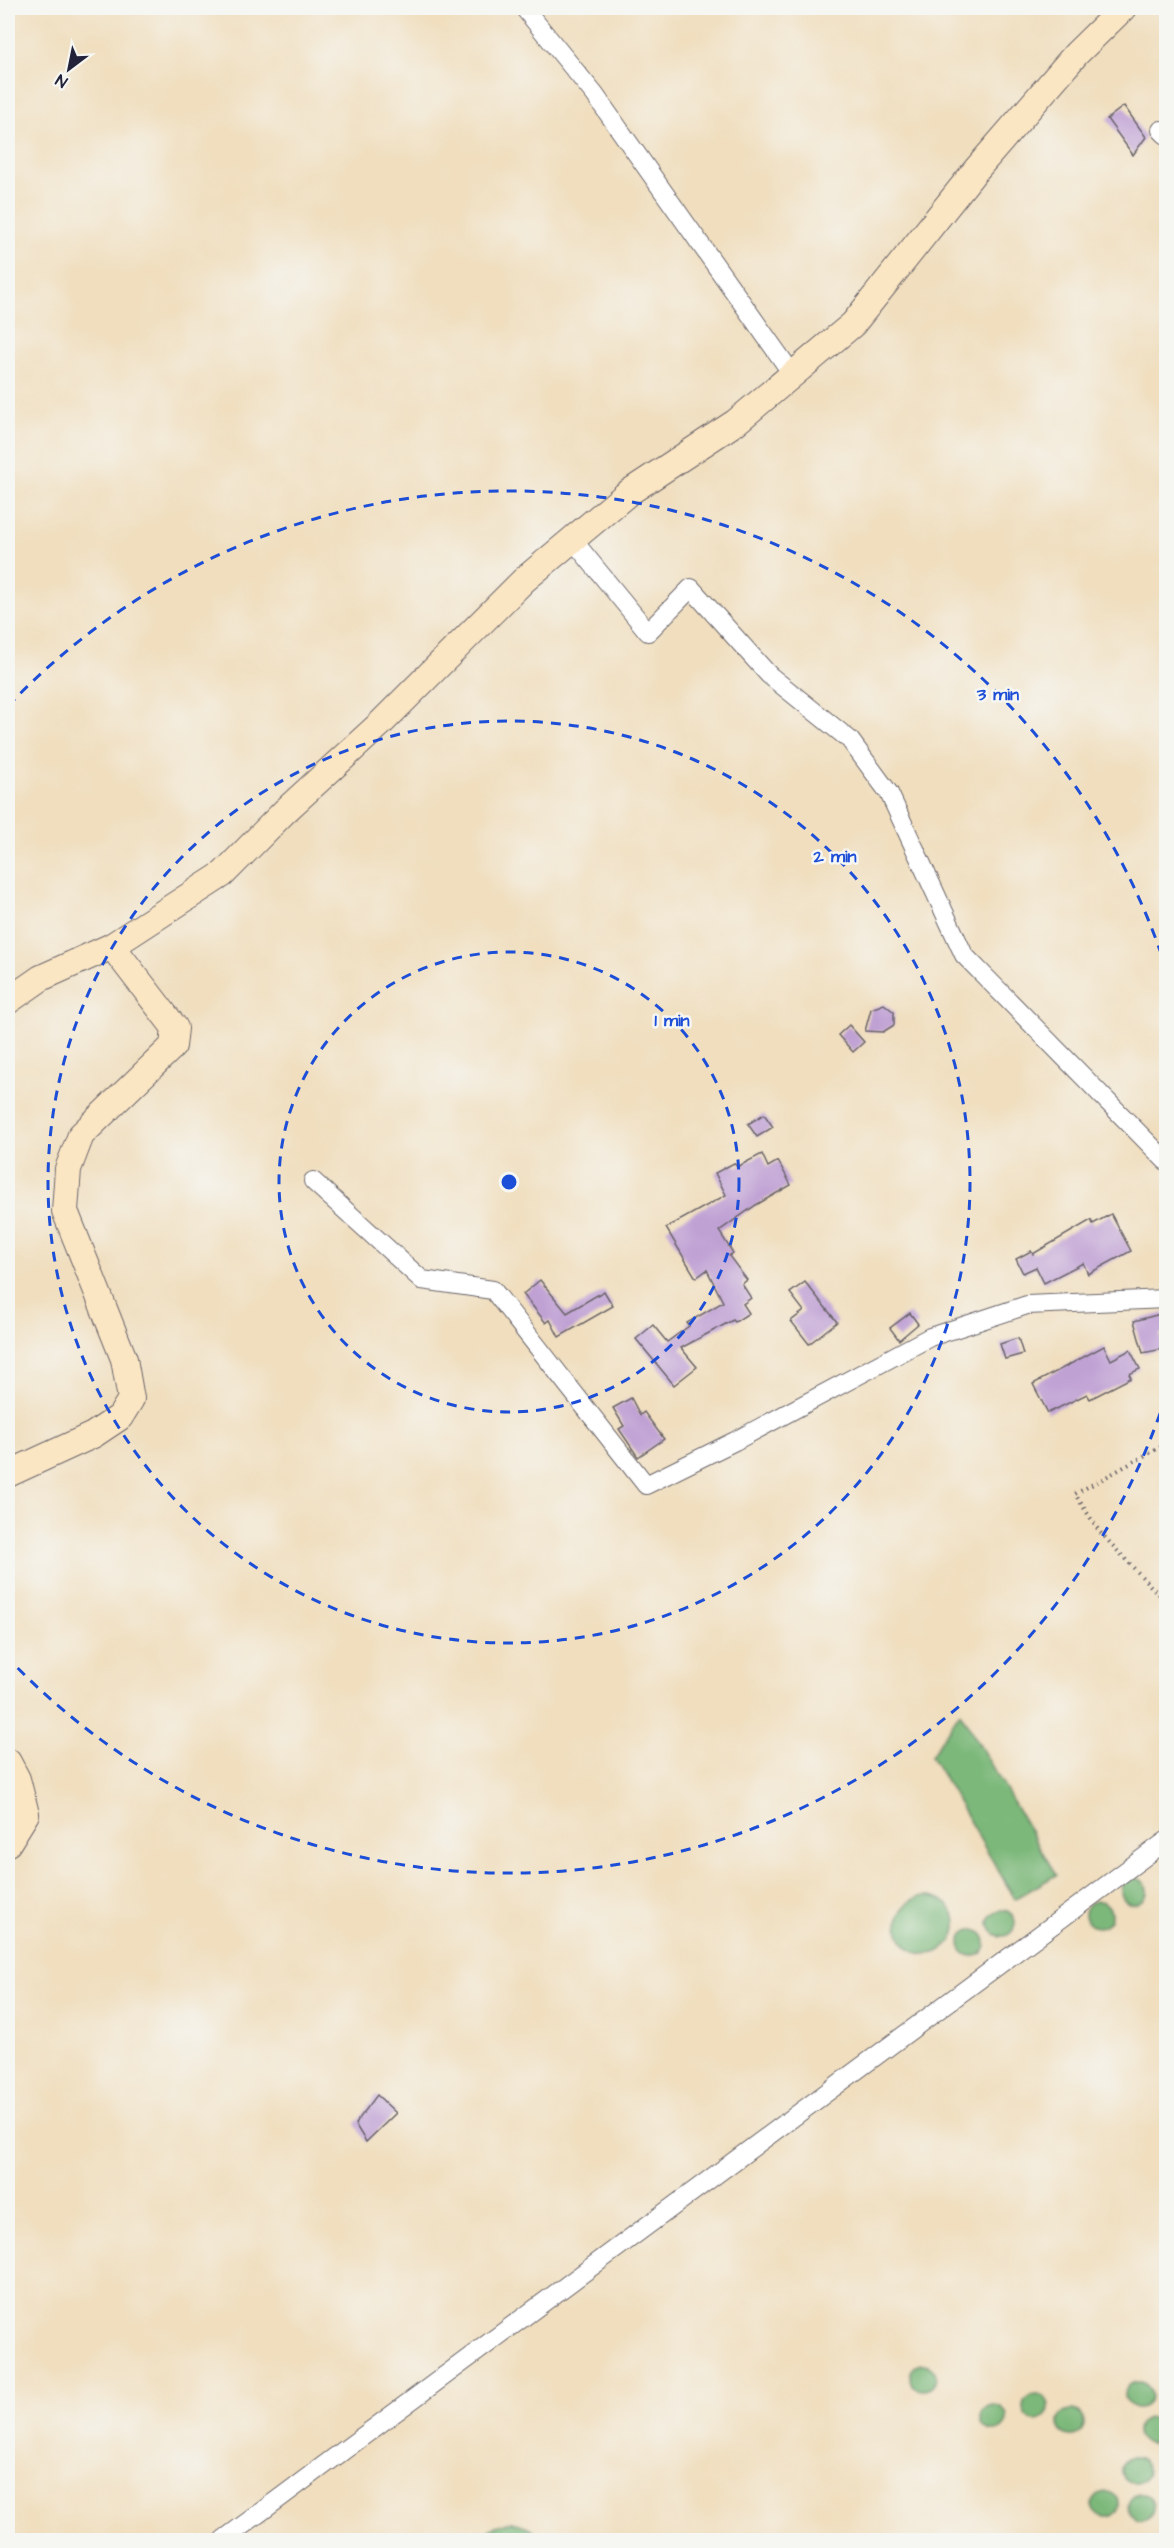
<svg xmlns="http://www.w3.org/2000/svg" width="1174" height="2548" font-family="'Architects Daughter',sans-serif">
<style>
.forest{fill:#7bb879;stroke:#4e6d5a;stroke-width:1.5}
.building{fill:#c0a1d4}
.lines{fill:none;stroke-linecap:round;stroke-linejoin:round}
.street-casing{stroke:#6a6469;stroke-width:20}
.secondary-casing{stroke:#6a6469;stroke-width:28}
.path{stroke:#6a6469;stroke-width:4;stroke-dasharray:1.5 4.5;stroke-linecap:butt}
.street{stroke:#fff;stroke-width:18}
.secondary{stroke:#fbe6c4;stroke-width:26}
.ring{fill:none;stroke:#1d4ed8;stroke-width:3;stroke-dasharray:10 8}
.centre{fill:#1d4ed8;stroke:#f6f6f2;stroke-width:3}
.ring-label{font-size:18px;text-anchor:middle;font-weight:bold;fill:#1d4ed8;stroke:#f6f6f2;stroke-width:5;stroke-linejoin:round;paint-order:stroke}
</style>
<rect width="100%" height="100%" fill="#f6f6f2"/>
<filter id="ink" filterUnits="userSpaceOnUse"><feTurbulence type="fractalNoise" baseFrequency=".0167" numOctaves="2"/><feDisplacementMap in="SourceGraphic" scale="12" xChannelSelector="R" yChannelSelector="G"/><feConvolveMatrix kernelMatrix="1 2 1 2 8 2 1 2 1" color-interpolation-filters="sRGB"/></filter>
<filter id="wash" filterUnits="userSpaceOnUse"><feTurbulence type="fractalNoise" baseFrequency=".008" numOctaves="4" result="noise"/><feDisplacementMap in="SourceGraphic" scale="24" xChannelSelector="R" yChannelSelector="G"/><feGaussianBlur stdDeviation="1.35" result="paint"/><feColorMatrix in="noise" values="0 0 0 0 0 0 0 0 0 0 0 0 0 0 0 0 0 1.4 0 .05"/><feComposite in="paint" operator="in"/></filter>
<g filter="url(#wash)">
<rect width="100%" height="100%" fill="#f0debe"/>
<g class="forest">
<polygon points="960,1712 1056,1875 1015,1899 931,1756"/>
<circle cx="1134" cy="1891" r="13"/>
<circle cx="927" cy="1925" r="29"/>
<circle cx="1098" cy="1914" r="13"/>
<circle cx="1002" cy="1923" r="13"/>
<circle cx="973" cy="1943" r="13"/>
<circle cx="923" cy="2377" r="13"/>
<circle cx="1138" cy="2395" r="13"/>
<circle cx="1036" cy="2407" r="13"/>
<circle cx="994" cy="2418" r="13"/>
<circle cx="1071" cy="2423" r="13"/>
<circle cx="1150" cy="2431" r="13"/>
<circle cx="1134" cy="2470" r="13"/>
<circle cx="1106" cy="2504" r="13"/>
<circle cx="1141" cy="2507" r="13"/>
<path d="M512,2522C526,2525 535,2529 544,2540H479C488,2529 497,2524 512,2522Z"/>
</g>
<g id="blocks">
<g class="building">
<polygon points="1124,106 1146,137 1133,155 1107,119"/>
<polygon points="884,1004 894,1012 894,1025 883,1032 865,1031 871,1009"/>
<polygon points="849,1025 864,1042 853,1052 838,1035"/>
<polygon points="764,1114 773,1127 757,1137 748,1124"/>
<polygon points="762,1154 768,1167 778,1161 791,1185 756,1205 719,1231 733,1253 729,1256 747,1280 742,1284 751,1298 743,1304 749,1313 735,1322 733,1320 681,1348 697,1367 674,1385 636,1339 653,1325 667,1342 689,1326 687,1323 723,1302 707,1270 696,1278 666,1228 726,1195 715,1173 734,1163 737,1167"/>
<polygon points="1111,1214 1131,1251 1088,1274 1083,1263 1044,1283 1036,1267 1023,1273 1016,1259 1031,1251 1033,1254 1091,1220 1093,1224"/>
<polygon points="540,1280 567,1313 604,1291 613,1306 559,1337 550,1320 546,1323 523,1294"/>
<polygon points="805,1282 837,1322 809,1344 791,1321 804,1311 790,1293"/>
<polygon points="910,1313 918,1324 899,1340 890,1328"/>
<polygon points="1164,1313 1167,1333 1160,1334 1163,1349 1143,1353 1134,1321"/>
<polygon points="1018,1338 1023,1354 1005,1359 1000,1344"/>
<polygon points="1104,1346 1111,1360 1130,1350 1140,1369 1129,1374 1131,1378 1090,1399 1087,1394 1048,1413 1033,1384"/>
<polygon points="631,1398 640,1415 644,1412 664,1439 638,1457 619,1429 624,1426 613,1408"/>
<polygon points="377,2095 396,2113 366,2142 355,2124"/>
</g>
</g>
</g>
<g filter="url(#ink)">
<use href="#blocks" fill-opacity="0" stroke="#6a6469" stroke-width="1.5"/>
<g class="lines">
<defs>
<g id="street">
<polyline points="524,8 595,95 793,375"/>
<polyline points="1161,130 1166,135"/>
<polyline points="572,539 648,632 691,588 769,675 850,740 889,793 964,955 1166,1161"/>
<polyline points="313,1181 422,1280 493,1290 646,1485 735,1441 930,1337 1027,1305 1166,1299"/>
<polyline points="223,2540 1166,1841"/>
</g>
<g id="secondary">
<polyline points="8,1001 41,978 112,946 223,874 285,811 380,724 524,580 628,493 736,422 853,324 975,171 1076,54 1123,8"/>
<polyline points="8,1474 93,1435 120,1417 131,1399 124,1359 65,1211 68,1169 81,1135 173,1046 175,1028 112,946"/>
<polyline points="8,1762 17,1779 26,1814 8,1843"/>
</g>
</defs>
<use href="#street" class="street-casing"/>
<use href="#secondary" class="secondary-casing"/>
<polyline class="path" points="1166,1444 1075,1494 1099,1531 1160,1596 1166,1607"/>
<use href="#street" class="street"/>
<use href="#secondary" class="secondary"/>
</g>
</g>
<g class="ring">
<circle cx="509" cy="1182" r="230"/>
<circle cx="509" cy="1182" r="461"/>
<path d="M1166 1396A691 691 0 0 1 8 1658M8 706A691 691 0 0 1 1166 968"/>
</g>
<circle cx="509" cy="1182" r="9" class="centre"/>
<g class="ring-label">
<text x="998" y="700">3 min</text>
<text x="835" y="862">2 min</text>
<text x="672" y="1026">1 min</text>
</g>
<rect width="1174" height="2548" fill="none" stroke="#f6f6f2" stroke-width="30"/>
<g transform="translate(69 69) rotate(212)" stroke="#f6f6f2" stroke-width="4.5" paint-order="stroke">
<path d="M0-4.5L10 22L0 15L-10 22Z" fill="#22223b"/>
<text y="-9" font-size="16" font-weight="bold" text-anchor="middle" fill="#22223b">N</text>
</g>
</svg>
